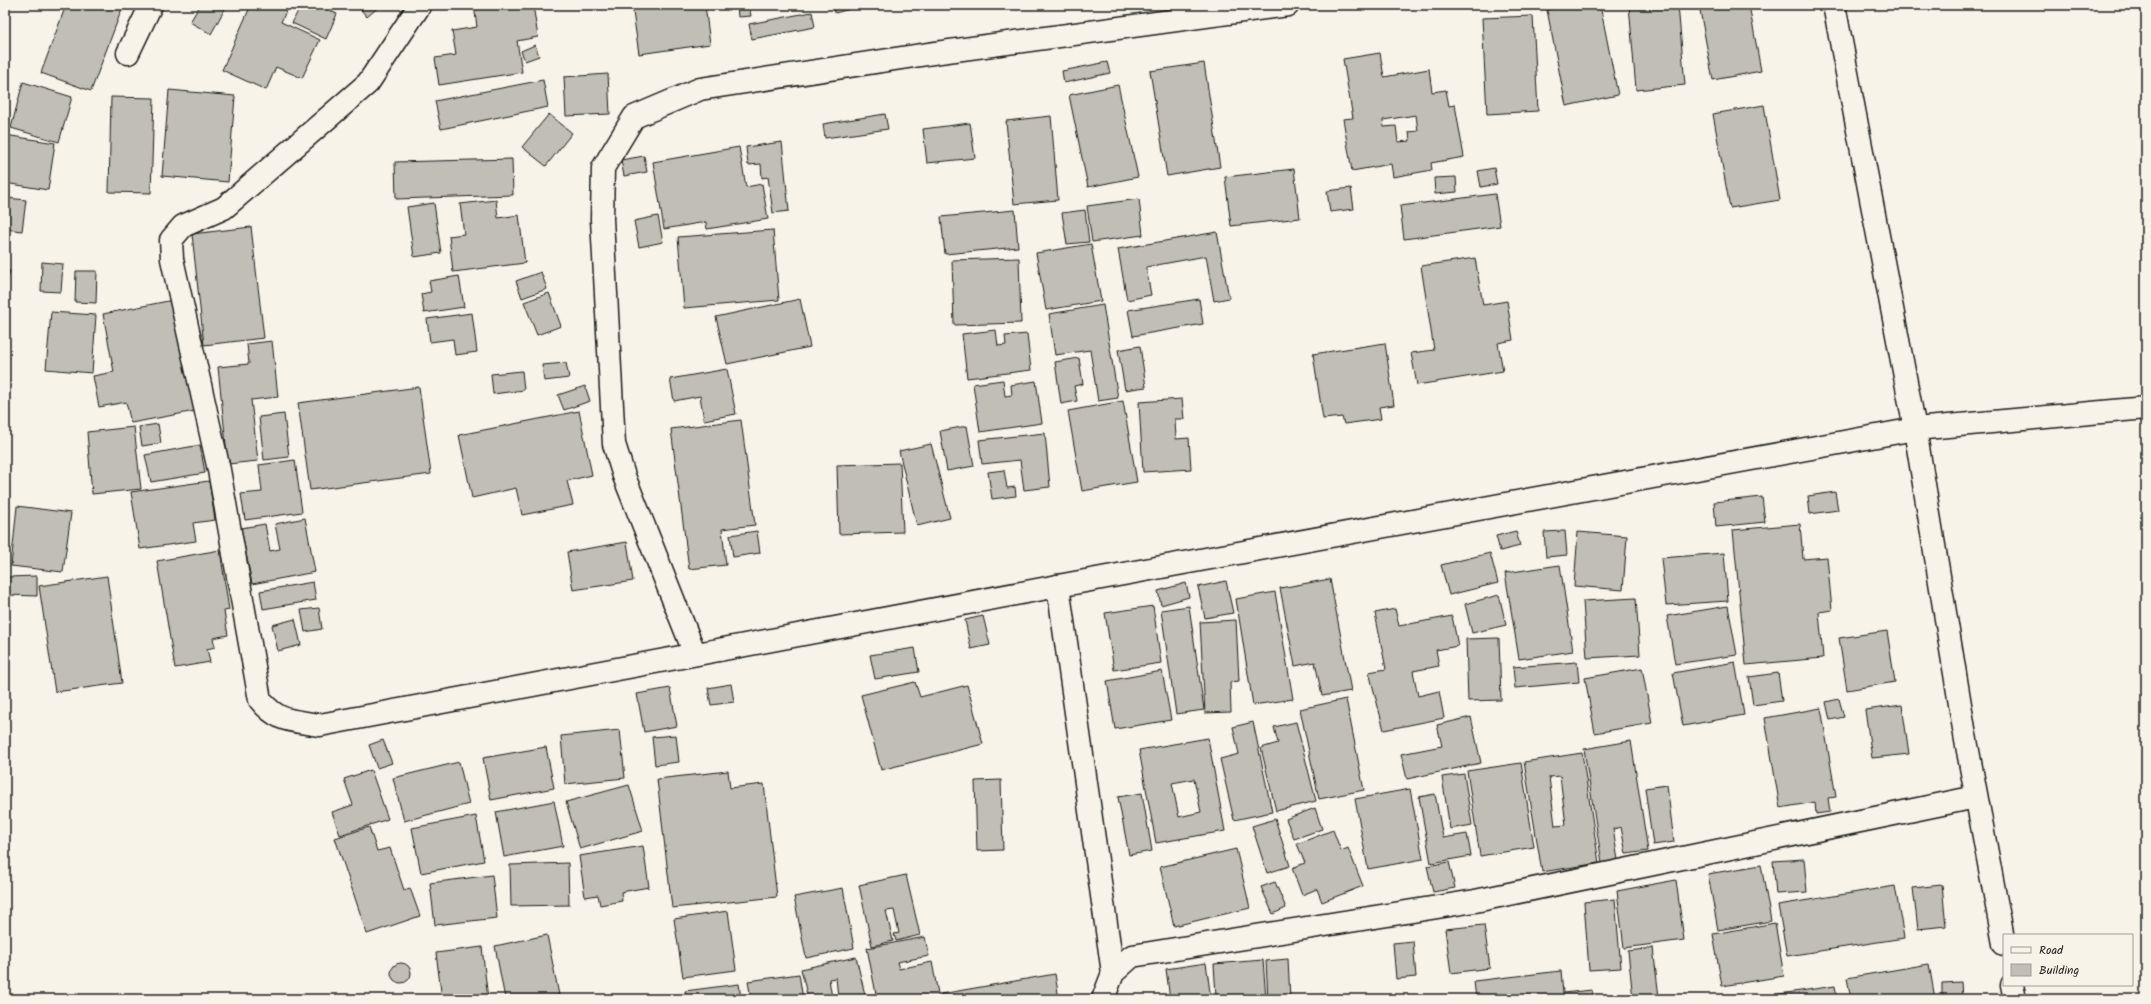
<svg xmlns="http://www.w3.org/2000/svg" width="2151" height="1004" font-family="Kalam,sans-serif">
<style>
.building{fill:#c0beb5;stroke:#1c1c1c;fill-rule:evenodd}
.lines{fill:none;stroke-linecap:round;stroke-linejoin:round}
.street-casing{stroke:#1c1c1c;stroke-width:25}
.street{stroke:#f7f3e8;stroke-width:22}
</style>
<rect width="100%" height="100%" fill="#f7f3e8"/>
<filter id="ink" filterUnits="userSpaceOnUse"><feTurbulence type="fractalNoise" baseFrequency=".025" numOctaves="2"/><feDisplacementMap in="SourceGraphic" scale="8" xChannelSelector="R" yChannelSelector="G"/><feConvolveMatrix kernelMatrix="1 2 1 2 8 2 1 2 1" color-interpolation-filters="sRGB"/></filter>
<g filter="url(#ink)">
<g class="building">
<polygon points="66,5 123,6 91,91 41,73"/>
<polygon points="200,5 227,5 211,34 190,22"/>
<polygon points="251,5 289,5 281,22 320,40 302,78 276,67 266,90 222,70"/>
<polygon points="301,5 318,5 337,14 326,39 292,23"/>
<polygon points="357,5 381,5 367,17"/>
<polygon points="474,5 533,5 538,37 517,41 522,72 439,85 435,58 456,55 452,31 477,27"/>
<polygon points="632,5 705,5 710,44 639,54"/>
<polygon points="737,5 749,5 751,16 738,17"/>
<polygon points="833,5 865,5 835,13"/>
<polygon points="1571,5 1600,5 1618,95 1566,106 1547,10"/>
<polygon points="1629,5 1678,5 1685,85 1636,90"/>
<polygon points="1699,5 1749,5 1761,71 1713,80"/>
<polygon points="812,12 815,27 752,39 749,24"/>
<polygon points="1533,16 1538,111 1487,114 1482,18"/>
<polygon points="535,45 539,56 525,61 521,51"/>
<path d="M1380,53L1384,77L1429,69L1432,92L1446,90L1449,106L1455,105L1464,157L1431,163L1432,170L1393,177L1391,164L1352,171L1343,119L1353,118L1343,59ZM1416,115L1418,131L1409,132L1410,141L1398,142L1396,126L1384,127L1383,120Z"/>
<polygon points="1107,62 1110,73 1064,83 1062,71"/>
<polygon points="1204,63 1220,167 1167,176 1150,71"/>
<polygon points="608,74 610,114 566,116 564,77"/>
<polygon points="543,80 548,107 441,129 435,101"/>
<polygon points="23,82 72,97 59,142 11,128"/>
<polygon points="1118,85 1138,177 1088,187 1069,95"/>
<polygon points="169,90 235,96 228,182 162,176"/>
<polygon points="111,97 154,98 151,193 109,192"/>
<polygon points="1764,105 1780,200 1730,208 1713,114"/>
<polygon points="549,114 572,133 546,166 522,147"/>
<polygon points="885,114 888,129 825,138 823,124"/>
<polygon points="1051,116 1058,200 1014,204 1006,121"/>
<polygon points="970,123 975,158 927,163 923,129"/>
<polygon points="5,135 55,143 48,190 5,183"/>
<polygon points="782,142 789,211 773,213 768,177 762,178 761,164 748,165 746,147"/>
<polygon points="739,147 746,187 762,184 768,219 707,229 706,222 664,229 653,162"/>
<polygon points="644,156 647,172 624,176 621,160"/>
<polygon points="512,159 513,195 396,199 395,162"/>
<polygon points="1494,168 1497,184 1481,187 1478,171"/>
<polygon points="1294,169 1300,218 1231,226 1225,177"/>
<polygon points="1456,177 1457,192 1435,194 1434,178"/>
<polygon points="1351,188 1354,209 1330,212 1327,191"/>
<polygon points="1495,194 1500,226 1404,239 1400,206"/>
<polygon points="7,198 26,200 22,231 5,229"/>
<polygon points="1139,199 1143,235 1092,242 1087,206"/>
<polygon points="496,200 498,218 519,215 525,263 453,272 449,236 464,234 460,204"/>
<polygon points="434,203 441,253 414,257 407,207"/>
<polygon points="1015,210 1018,247 945,254 941,217"/>
<polygon points="1085,210 1089,242 1067,244 1062,213"/>
<polygon points="658,216 663,242 639,247 634,221"/>
<polygon points="251,227 264,338 204,345 192,234"/>
<polygon points="773,230 779,300 684,308 678,237"/>
<polygon points="1217,232 1229,298 1214,301 1206,256 1146,267 1151,295 1127,300 1118,249"/>
<polygon points="1091,244 1101,301 1046,310 1036,253"/>
<polygon points="1019,258 1021,323 954,325 952,260"/>
<polygon points="1475,258 1483,305 1507,301 1513,340 1498,343 1503,371 1417,385 1411,353 1434,350 1421,266"/>
<polygon points="42,262 63,264 61,292 41,291"/>
<polygon points="5,269 10,271 5,287"/>
<polygon points="76,271 97,271 96,303 75,302"/>
<polygon points="541,272 547,289 522,298 516,281"/>
<polygon points="459,276 464,307 424,313 421,294 431,292 429,281"/>
<polygon points="549,293 561,326 537,335 524,302"/>
<polygon points="800,299 810,347 727,364 716,317"/>
<polygon points="1199,299 1203,324 1133,336 1128,310"/>
<polygon points="173,300 195,411 131,423 126,402 99,407 93,376 114,372 103,314"/>
<polygon points="1103,305 1118,398 1098,401 1090,350 1055,355 1049,314"/>
<polygon points="51,312 96,315 92,373 46,369"/>
<polygon points="472,313 477,352 455,355 453,339 430,342 427,319"/>
<polygon points="996,330 998,346 1006,345 1005,336 1027,334 1031,370 967,378 962,334"/>
<polygon points="272,341 278,397 251,400 258,461 228,464 218,367 249,364 247,344"/>
<polygon points="1385,343 1394,405 1379,407 1381,419 1344,424 1342,417 1323,419 1313,354"/>
<polygon points="1140,346 1146,387 1125,390 1118,350"/>
<polygon points="1079,358 1083,384 1074,386 1077,401 1061,404 1055,362"/>
<polygon points="566,363 569,378 544,381 542,365"/>
<polygon points="727,369 736,414 704,420 700,396 674,401 670,379"/>
<polygon points="522,371 524,390 493,394 491,374"/>
<polygon points="1003,380 1005,396 1012,395 1011,385 1036,381 1042,423 980,432 973,384"/>
<polygon points="585,386 590,401 564,410 558,395"/>
<polygon points="419,387 431,474 310,490 298,403"/>
<polygon points="1182,399 1184,419 1175,419 1176,439 1189,438 1191,469 1143,472 1139,402"/>
<polygon points="1123,401 1137,482 1082,491 1068,411"/>
<polygon points="579,411 592,475 567,481 573,505 522,515 516,488 472,498 459,435"/>
<polygon points="284,414 289,457 264,460 259,417"/>
<polygon points="741,420 755,525 722,529 726,565 689,569 671,429"/>
<polygon points="158,424 161,443 142,446 139,427"/>
<polygon points="967,426 974,466 947,471 940,431"/>
<polygon points="134,427 141,489 92,494 87,432"/>
<polygon points="1045,433 1050,487 1024,490 1020,460 982,464 979,440"/>
<polygon points="931,444 950,518 917,526 899,451"/>
<polygon points="200,445 205,473 151,482 145,455"/>
<polygon points="295,460 302,512 245,520 241,494 262,492 259,465"/>
<polygon points="900,463 903,532 839,534 837,465"/>
<polygon points="1004,470 1007,488 1015,487 1016,496 992,499 988,472"/>
<polygon points="209,481 215,520 193,523 196,541 140,549 131,492"/>
<polygon points="1835,492 1838,510 1810,514 1808,496"/>
<polygon points="1762,497 1765,522 1716,527 1714,502"/>
<polygon points="17,506 71,513 63,572 11,566"/>
<polygon points="305,518 315,572 252,584 241,528 265,524 270,551 280,549 275,524"/>
<polygon points="1800,524 1803,559 1827,557 1832,610 1819,612 1823,658 1746,665 1733,530"/>
<polygon points="757,531 760,553 733,557 730,535"/>
<polygon points="1516,531 1520,546 1500,551 1496,536"/>
<polygon points="1565,531 1567,555 1546,557 1544,532"/>
<polygon points="1578,532 1627,536 1623,590 1574,586"/>
<polygon points="627,542 633,581 573,590 567,552"/>
<polygon points="220,550 229,610 224,611 228,635 213,638 215,647 207,649 210,662 175,668 157,561"/>
<polygon points="1490,553 1498,583 1449,595 1441,565"/>
<polygon points="1724,553 1728,601 1666,605 1661,558"/>
<polygon points="1560,565 1573,651 1519,659 1505,573"/>
<polygon points="37,576 37,596 8,595 8,577"/>
<polygon points="107,576 122,683 55,692 39,586"/>
<polygon points="1330,579 1351,691 1322,696 1315,662 1295,666 1280,588"/>
<polygon points="1226,581 1233,613 1205,618 1198,587"/>
<polygon points="313,582 316,600 263,609 260,591"/>
<polygon points="1186,583 1189,597 1161,605 1158,591"/>
<polygon points="1275,592 1293,699 1253,705 1236,599"/>
<polygon points="1499,595 1506,625 1472,633 1465,604"/>
<polygon points="1636,598 1640,655 1587,658 1583,601"/>
<polygon points="1153,606 1161,663 1114,670 1105,613"/>
<polygon points="1189,606 1204,710 1176,714 1161,610"/>
<polygon points="1728,606 1737,655 1675,664 1667,616"/>
<polygon points="319,608 322,629 305,632 301,610"/>
<polygon points="1395,609 1399,626 1452,616 1458,646 1436,650 1439,666 1413,671 1418,696 1439,691 1444,718 1384,730 1369,672 1386,669 1375,613"/>
<polygon points="983,616 990,645 971,649 965,620"/>
<polygon points="295,619 301,645 278,651 272,625"/>
<polygon points="1236,620 1239,681 1230,682 1231,712 1205,713 1200,622"/>
<polygon points="1887,631 1895,682 1847,690 1839,638"/>
<polygon points="1499,638 1501,700 1468,701 1466,639"/>
<polygon points="915,648 919,672 875,679 870,655"/>
<polygon points="1577,662 1579,682 1515,688 1513,667"/>
<polygon points="1735,662 1744,715 1683,726 1673,673"/>
<polygon points="1642,668 1652,723 1595,733 1585,678"/>
<polygon points="1162,671 1171,720 1115,729 1107,681"/>
<polygon points="1778,673 1782,701 1753,705 1749,677"/>
<polygon points="915,682 920,697 967,685 983,744 881,770 861,695"/>
<polygon points="731,684 734,702 711,705 708,688"/>
<polygon points="670,688 677,726 644,732 637,694"/>
<polygon points="1346,699 1364,790 1319,799 1300,709"/>
<polygon points="1839,699 1844,717 1830,720 1826,702"/>
<polygon points="1902,705 1909,754 1872,758 1865,710"/>
<polygon points="1821,708 1836,797 1828,798 1830,812 1816,814 1815,802 1780,808 1765,718"/>
<polygon points="1471,717 1481,763 1407,779 1401,754 1442,746 1437,725"/>
<polygon points="1253,722 1272,812 1234,820 1220,759 1239,754 1233,727"/>
<polygon points="1296,722 1316,801 1276,811 1261,748 1278,743 1274,727"/>
<polygon points="620,730 625,778 565,784 561,736"/>
<polygon points="676,735 679,762 655,765 652,737"/>
<path d="M1208,738L1225,831L1156,843L1139,750ZM1194,779L1201,812L1179,817L1172,783Z"/>
<polygon points="383,740 392,763 377,768 369,745"/>
<polygon points="1631,741 1648,851 1626,854 1621,827 1613,829 1618,860 1602,863 1584,749"/>
<polygon points="546,747 554,788 491,800 483,758"/>
<path d="M1582,753L1599,863L1542,872L1524,762ZM1560,776L1566,825L1555,826L1549,777Z"/>
<polygon points="459,762 469,804 404,821 393,778"/>
<polygon points="1521,763 1534,847 1480,856 1467,771"/>
<polygon points="371,770 388,819 340,835 332,812 353,805 344,779"/>
<polygon points="728,771 730,788 764,784 777,897 672,908 657,779"/>
<polygon points="1464,774 1472,825 1450,829 1442,777"/>
<polygon points="1001,780 1003,850 977,851 975,781"/>
<polygon points="629,785 643,831 580,849 566,802"/>
<polygon points="1667,785 1674,842 1653,845 1645,788"/>
<polygon points="1410,789 1423,859 1368,869 1355,799"/>
<polygon points="1142,793 1152,851 1129,855 1118,797"/>
<polygon points="1435,794 1443,838 1467,834 1471,856 1431,863 1419,797"/>
<polygon points="554,801 563,846 504,857 496,812"/>
<polygon points="1315,808 1322,829 1294,839 1286,819"/>
<polygon points="476,816 484,861 421,873 412,828"/>
<polygon points="1275,819 1290,866 1267,873 1252,826"/>
<polygon points="369,827 377,851 390,848 404,890 410,888 420,916 367,934 335,838"/>
<polygon points="1333,830 1341,851 1348,848 1363,886 1322,902 1317,889 1302,895 1292,868 1305,863 1297,844"/>
<polygon points="643,846 649,887 621,892 622,901 600,905 598,895 585,897 579,856"/>
<polygon points="1236,849 1250,908 1174,926 1160,867"/>
<polygon points="1804,859 1807,892 1776,894 1773,861"/>
<polygon points="1449,862 1455,888 1433,892 1427,866"/>
<polygon points="568,863 569,905 511,906 510,865"/>
<polygon points="1761,865 1771,921 1718,930 1708,874"/>
<polygon points="492,875 497,918 435,925 430,883"/>
<polygon points="906,875 920,935 896,941 894,934 899,933 894,910 886,911 893,941 872,946 859,885"/>
<polygon points="1676,880 1684,940 1624,948 1617,891"/>
<polygon points="1275,882 1286,908 1273,914 1261,887"/>
<polygon points="1942,885 1946,926 1918,929 1913,888"/>
<polygon points="1895,886 1904,938 1787,956 1778,905"/>
<polygon points="843,888 854,948 806,958 794,897"/>
<polygon points="1615,899 1621,968 1589,970 1584,902"/>
<polygon points="728,911 736,970 683,977 674,919"/>
<polygon points="1775,923 1784,976 1722,986 1713,934"/>
<polygon points="1484,925 1490,968 1451,973 1445,929"/>
<polygon points="547,935 559,995 542,999 505,999 495,946"/>
<polygon points="925,937 929,956 897,962 899,969 932,962 939,999 877,999 867,948"/>
<polygon points="1413,941 1416,977 1396,979 1393,943"/>
<polygon points="482,947 488,999 442,999 436,953"/>
<polygon points="1653,948 1659,997 1633,999 1628,951"/>
<path d="M856,957L866,999H808L801,969ZM836,978L838,997L832,998L829,979Z"/>
<polygon points="1288,959 1290,999 1268,999 1266,961"/>
<polygon points="1263,960 1266,999 1221,999 1220,995 1216,996 1214,964"/>
<polygon points="1206,963 1211,999 1170,999 1166,969"/>
<circle cx="401" cy="973" r="10"/>
<polygon points="1929,964 1935,999 1851,999 1847,978"/>
<polygon points="1561,971 1563,993 1592,990 1593,999 1476,999 1474,981"/>
<polygon points="799,974 803,999 751,999 748,981"/>
<polygon points="1055,974 1059,999 942,999 941,994"/>
<polygon points="1961,982 1962,999 1942,999 1942,983"/>
<polygon points="739,984 741,999 686,999 685,991"/>
<polygon points="1835,986 1837,999 1752,999 1752,998"/>
</g>
<g class="lines">
<defs>
<g id="street">
<path d="M420,5L368,83L224,208L183,226L171,240L172,259L219,470L260,700C279,723 292,720 320,725L1058,586L1915,429L2146,408"/>
<polyline points="1834,5 1915,429 1965,735 2004,944"/>
<polyline points="128,53 151,5"/>
<polyline points="1058,586 1113,973"/>
<polyline points="695,654 624,476 614,444 602,219 603,168 634,117 700,89 934,53 1288,5"/>
<polyline points="2012,985 2015,999"/>
<polyline points="1103,999 1113,973 1132,956 1475,901 1976,797"/>
</g>
</defs>
<use href="#street" class="street-casing"/>
<use href="#street" class="street"/>
</g>
</g>
<rect width="2151" height="1004" fill="none" stroke="#f7f3e8" stroke-width="20"/>
<rect x="10" y="10" width="2131" height="984" fill="none" stroke="#1c1c1c" stroke-width="1.5" filter="url(#ink)"/>
<rect x="2003" y="934" width="130" height="52" fill="#f7f3e8" stroke="#9f9d96"/>
<rect x="2011" y="947" width="20" height="6" fill="#f7f3e8" stroke="#9f9d96"/>
<text x="2039" y="954" font-size="12" fill="#1c1c1c">Road</text>
<rect x="2011" y="964" width="20" height="12" fill="#c0beb5" stroke="#9f9d96"/>
<text x="2039" y="974" font-size="12" fill="#1c1c1c">Building</text>
</svg>
